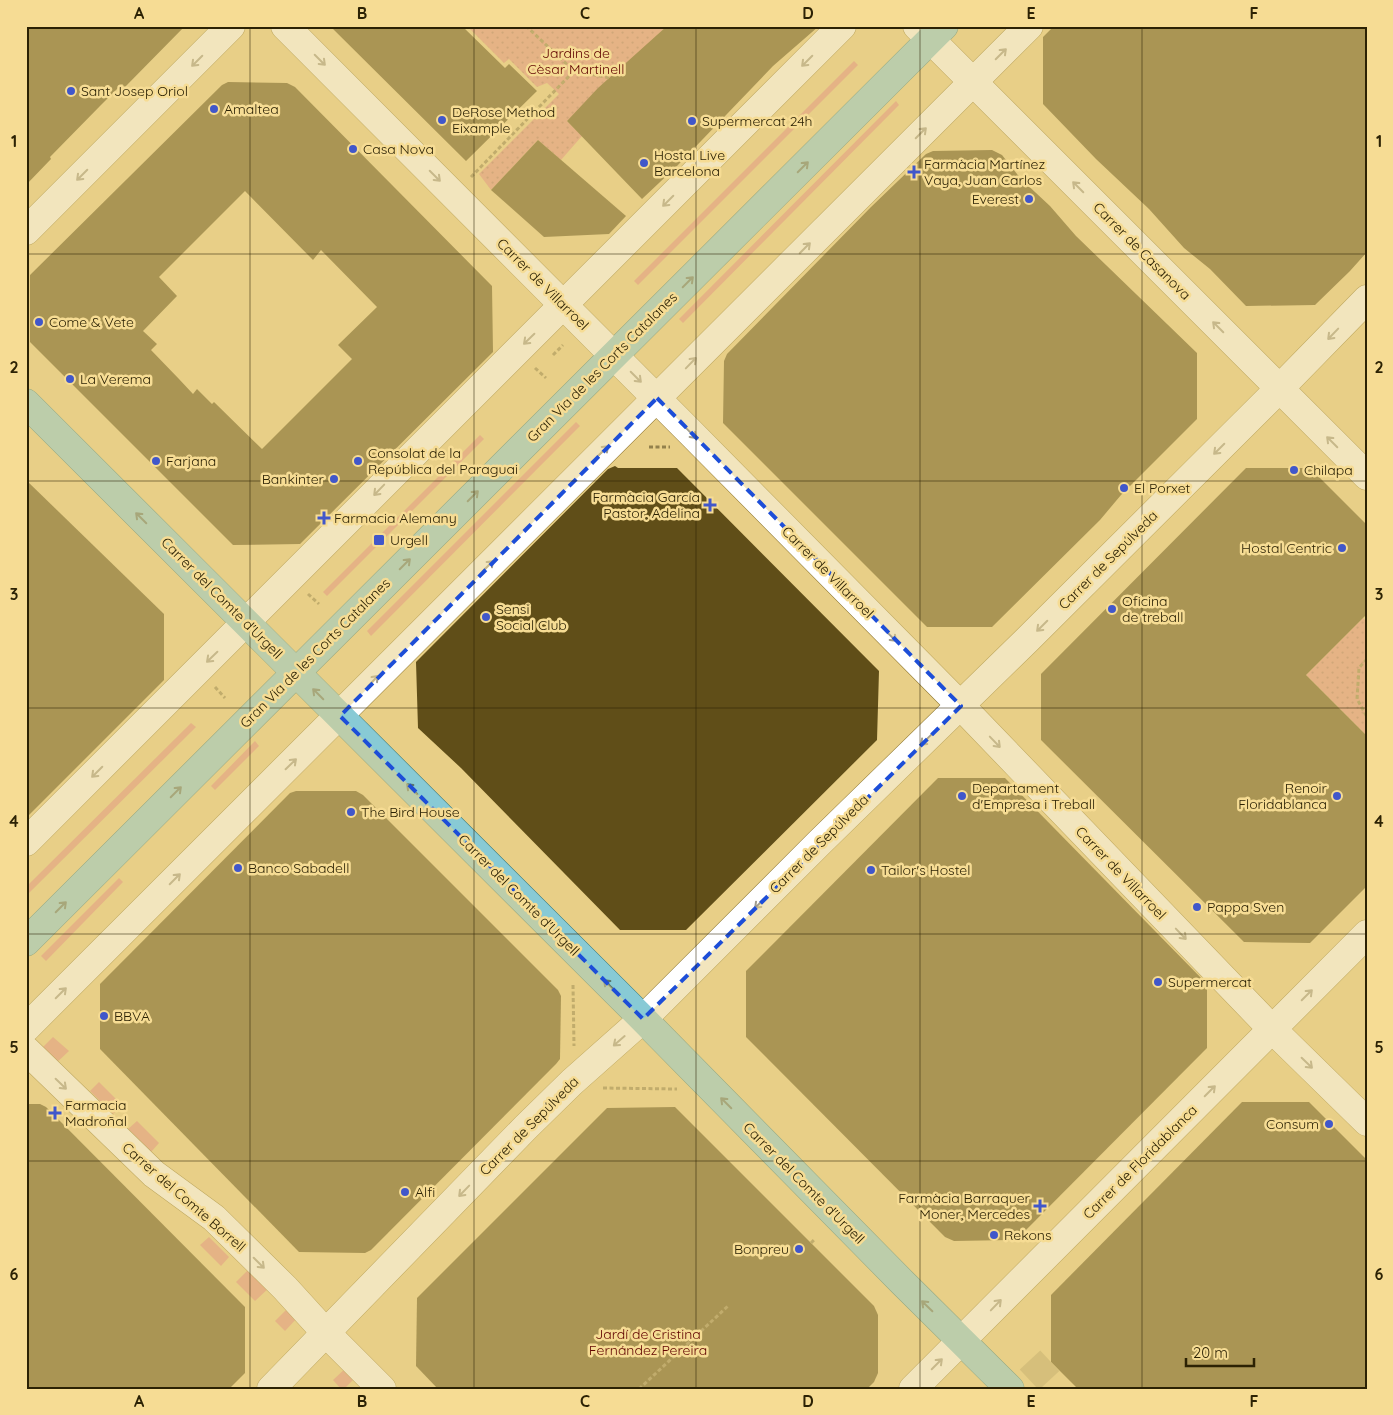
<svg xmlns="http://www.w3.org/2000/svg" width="1393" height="1415" font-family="Quicksand,sans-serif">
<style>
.green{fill:#e29183}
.park{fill:url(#park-dots)}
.building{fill:#604e18;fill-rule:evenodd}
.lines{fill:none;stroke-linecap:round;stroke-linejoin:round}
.minor-tunnel{stroke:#c2ac6d;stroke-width:28;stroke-dasharray:28 14;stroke-linecap:butt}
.minor-casing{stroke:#8f7830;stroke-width:29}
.major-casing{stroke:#34787a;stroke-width:29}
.path{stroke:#93814c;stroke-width:3;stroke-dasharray:4 2.5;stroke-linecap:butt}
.minor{stroke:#fff;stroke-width:28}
.major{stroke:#88cad5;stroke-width:28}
.oneway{stroke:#a09c8e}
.oneway2{stroke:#5a766c}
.marked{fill:none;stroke:#1d4ed8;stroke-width:4;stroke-dasharray:10 6;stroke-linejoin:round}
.grid{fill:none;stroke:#2c2204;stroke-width:1;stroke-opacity:0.55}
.poi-dot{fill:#4157ca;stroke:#f6dc94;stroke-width:2}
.labels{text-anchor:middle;stroke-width:5;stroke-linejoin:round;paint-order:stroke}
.park-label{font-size:14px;fill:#610400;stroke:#f6dc94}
.poi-label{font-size:14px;fill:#2c2204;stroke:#f6dc94;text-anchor:start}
.street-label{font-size:14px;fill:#2c2204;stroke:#f6dc94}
.neatline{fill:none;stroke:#2c2204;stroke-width:2}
.grid-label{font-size:16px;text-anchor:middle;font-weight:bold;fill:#2c2204}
</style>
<defs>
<pattern id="park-dots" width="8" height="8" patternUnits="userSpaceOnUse" patternTransform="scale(1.25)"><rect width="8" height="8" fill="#e29183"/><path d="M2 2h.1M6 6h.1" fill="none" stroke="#b77669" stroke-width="1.8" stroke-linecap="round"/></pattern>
</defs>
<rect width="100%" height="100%" fill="#e8cf87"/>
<g class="green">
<polygon points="854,61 858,65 638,285 634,281"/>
<polygon points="896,101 899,105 683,323 679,319"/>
<polygon points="576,422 580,426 371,636 367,631"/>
<polygon points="480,435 484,439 327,596 323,592"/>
<polygon points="191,723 196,727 26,896 26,887"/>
<polygon points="255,741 259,746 215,790 211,786"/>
<polygon points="119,878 123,882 46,961 41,956"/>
<polygon points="53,1037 69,1051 53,1066 39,1051"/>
<polygon points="99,1082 122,1105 113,1114 90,1091"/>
<polygon points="137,1121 159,1143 151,1152 128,1129"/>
<polygon points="209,1237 229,1257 221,1266 200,1245"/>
<polygon points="251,1267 270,1287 255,1301 236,1282"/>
<polygon points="290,1306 299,1316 285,1331 275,1321"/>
<polygon points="348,1366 357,1376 344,1389 341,1389 333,1380"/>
</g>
<g class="park">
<polygon points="467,26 667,26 567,121 582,136 561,160 538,140 491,190 479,174 559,94 547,83 537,87 509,59 504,63"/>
<polygon points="1363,618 1367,622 1367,736 1306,675"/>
</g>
<g class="building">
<polygon points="26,26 185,26 125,87 122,84 100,106 50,157 51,159 26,185"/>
<polygon points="330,26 462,26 505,68 509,64 537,91 466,161"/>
<polygon points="667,26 819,26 773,66 677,166 642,199 567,121 598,88"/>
<polygon points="1054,26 1367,26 1367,252 1350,271 1315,305 1246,306 1210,269 1184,248 1149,209 1096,159 1043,104 1043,37"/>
<path d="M228,82L287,83L295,87L492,286L493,352L300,544L233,545L30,342V275L222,85ZM245,191L313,260L321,250L377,307L338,345L352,359L262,449L214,402L212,404L197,389L193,394L179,379L151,350L157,344L143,331L177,296L159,277Z"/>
<polygon points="538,140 626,216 609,234 544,237 491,190"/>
<polygon points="992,150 1002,155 1021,179 1050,206 1076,236 1197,353 1197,419 1121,495 1100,520 992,627 927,627 723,423 724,361 727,354 871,207 926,154 933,151"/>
<polygon points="615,466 618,468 677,468 879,671 877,740 686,930 620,930 461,768 418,728 416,662 608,469"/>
<polygon points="1246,468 1310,468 1367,525 1367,614 1306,675 1367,736 1367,886 1310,943 1244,942 1041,740 1041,674"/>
<polygon points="26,480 164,614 164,680 26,818"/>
<polygon points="938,778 1005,778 1207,984 1207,1048 1019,1237 1010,1240 954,1241 945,1237 746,1037 746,971"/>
<polygon points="296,791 356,791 363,795 558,990 561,996 560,1059 556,1064 371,1250 365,1253 299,1252 100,1049 100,984 290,793"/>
<polygon points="1242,1102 1309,1102 1367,1160 1367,1389 1078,1389 1051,1362 1051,1295"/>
<polygon points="26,1104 40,1104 46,1107 245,1307 245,1373 229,1389 26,1389"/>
<polygon points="675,1107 874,1306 878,1315 878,1373 874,1382 867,1389 438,1389 416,1366 417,1298 607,1108"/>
</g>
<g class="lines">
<polyline class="minor-tunnel" points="1030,1360 1057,1389"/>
<defs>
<g id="minor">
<polyline points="285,26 689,431 961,706 1272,1029 1367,1122"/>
<polyline points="917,26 1367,476"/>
<polyline points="26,231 231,26"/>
<polyline points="26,842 842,26"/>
<polyline points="26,1028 1029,26"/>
<polyline points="26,1050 154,1174 214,1218 285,1288 326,1333 382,1389"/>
<polyline points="271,1389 526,1127 572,1082 643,1019 819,843 1028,639 1279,389 1367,299"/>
<polyline points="913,1389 1367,934"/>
</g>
<g id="major">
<polyline points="26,403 643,1019 903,1283 1010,1389"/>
<polyline points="26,942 944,26"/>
</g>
</defs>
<use href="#minor" class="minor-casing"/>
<use href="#major" class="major-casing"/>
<g class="path">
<polyline points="526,26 574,71 610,78"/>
<polyline points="471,177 574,71"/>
<polyline points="553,355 563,345"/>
<polyline points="535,368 546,378"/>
<polyline points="649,447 670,447"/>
<polyline points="308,594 319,604"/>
<polyline points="1367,659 1359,668 1357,699 1367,717"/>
<polyline points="215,687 225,698"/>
<polyline points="573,985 574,1046"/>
<polyline points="603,1088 677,1089"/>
<polyline points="811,1243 815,1239"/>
<polyline points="639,1389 728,1306"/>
</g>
<use href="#minor" class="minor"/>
<use href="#major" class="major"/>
</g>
<defs><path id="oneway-shaft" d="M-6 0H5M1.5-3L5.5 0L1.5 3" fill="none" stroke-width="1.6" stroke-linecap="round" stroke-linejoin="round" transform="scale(1.25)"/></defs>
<g class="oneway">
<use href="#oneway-shaft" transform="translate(1001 54) rotate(-45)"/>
<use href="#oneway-shaft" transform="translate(320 60) rotate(45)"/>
<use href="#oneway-shaft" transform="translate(197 61) rotate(135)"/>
<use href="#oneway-shaft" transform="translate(807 61) rotate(135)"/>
<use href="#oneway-shaft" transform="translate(921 133) rotate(-45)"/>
<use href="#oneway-shaft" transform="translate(82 175) rotate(135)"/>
<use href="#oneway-shaft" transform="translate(435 176) rotate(45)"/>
<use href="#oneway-shaft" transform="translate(1078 187) rotate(-135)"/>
<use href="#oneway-shaft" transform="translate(668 201) rotate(135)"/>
<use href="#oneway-shaft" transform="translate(805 248) rotate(-45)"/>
<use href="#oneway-shaft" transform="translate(1218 327) rotate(-135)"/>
<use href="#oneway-shaft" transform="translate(1333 334) rotate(134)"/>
<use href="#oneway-shaft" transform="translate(529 339) rotate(136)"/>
<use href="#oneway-shaft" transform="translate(691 363) rotate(-46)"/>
<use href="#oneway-shaft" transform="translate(636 377) rotate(45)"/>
<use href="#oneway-shaft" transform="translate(691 433) rotate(46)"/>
<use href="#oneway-shaft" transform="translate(1332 442) rotate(-135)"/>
<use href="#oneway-shaft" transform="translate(1219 449) rotate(135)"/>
<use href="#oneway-shaft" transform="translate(603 451) rotate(-44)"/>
<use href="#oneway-shaft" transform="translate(379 490) rotate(134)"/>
<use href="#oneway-shaft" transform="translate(488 566) rotate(-45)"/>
<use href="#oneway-shaft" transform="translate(1042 626) rotate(135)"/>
<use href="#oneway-shaft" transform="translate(891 636) rotate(45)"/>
<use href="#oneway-shaft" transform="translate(212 657) rotate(136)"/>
<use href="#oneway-shaft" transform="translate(373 681) rotate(-47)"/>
<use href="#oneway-shaft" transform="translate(926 740) rotate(136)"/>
<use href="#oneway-shaft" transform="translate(995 742) rotate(46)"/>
<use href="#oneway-shaft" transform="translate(291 764) rotate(-44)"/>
<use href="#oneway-shaft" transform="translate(97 772) rotate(135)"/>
<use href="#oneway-shaft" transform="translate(175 879) rotate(-45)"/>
<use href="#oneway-shaft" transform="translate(760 903) rotate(135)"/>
<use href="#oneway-shaft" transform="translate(1181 934) rotate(46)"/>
<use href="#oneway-shaft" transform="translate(61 993) rotate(-45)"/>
<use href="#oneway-shaft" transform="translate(1307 995) rotate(-45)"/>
<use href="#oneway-shaft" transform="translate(619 1041) rotate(139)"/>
<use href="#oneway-shaft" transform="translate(1307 1063) rotate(44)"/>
<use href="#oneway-shaft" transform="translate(61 1084) rotate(44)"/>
<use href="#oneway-shaft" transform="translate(1210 1091) rotate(-45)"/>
<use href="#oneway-shaft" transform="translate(464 1191) rotate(134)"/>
<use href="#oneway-shaft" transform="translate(259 1263) rotate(45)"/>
<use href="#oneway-shaft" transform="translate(996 1305) rotate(-46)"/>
<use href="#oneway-shaft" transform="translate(937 1364) rotate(-45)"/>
</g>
<g class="oneway2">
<use href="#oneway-shaft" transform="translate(803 167) rotate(-45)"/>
<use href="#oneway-shaft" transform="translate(688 282) rotate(-45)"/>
<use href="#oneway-shaft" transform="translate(473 496) rotate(-45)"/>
<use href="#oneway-shaft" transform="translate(141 518) rotate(-135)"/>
<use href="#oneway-shaft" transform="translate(405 564) rotate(-45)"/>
<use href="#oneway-shaft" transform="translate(318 694) rotate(-135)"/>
<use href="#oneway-shaft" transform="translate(412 789) rotate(-135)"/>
<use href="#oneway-shaft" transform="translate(176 792) rotate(-45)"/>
<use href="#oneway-shaft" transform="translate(61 907) rotate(-45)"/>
<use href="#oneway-shaft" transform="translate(609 985) rotate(-135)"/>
<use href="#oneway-shaft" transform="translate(726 1103) rotate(-135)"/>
<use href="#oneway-shaft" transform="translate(927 1306) rotate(-136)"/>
</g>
<path d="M0 0H1393V1415H0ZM657,398L961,706L643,1019L340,716Z" fill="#e8cf87" fill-opacity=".55" fill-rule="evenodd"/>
<path class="marked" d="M657,398L961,706L643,1019L340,716Z"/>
<path class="grid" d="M250,26V1389M474,26V1389M696,26V1389M920,26V1389M1142,26V1389M26,254H1367M26,481H1367M26,708H1367M26,934H1367M26,1161H1367"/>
<g class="poi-dot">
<circle cx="71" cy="91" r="5"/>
<circle cx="214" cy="109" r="5"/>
<circle cx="442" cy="120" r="5"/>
<circle cx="692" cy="121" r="5"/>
<circle cx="353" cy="149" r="5"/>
<circle cx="644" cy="163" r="5"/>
<path d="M911.5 164.5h5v5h5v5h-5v5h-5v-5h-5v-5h5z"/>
<circle cx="1029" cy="199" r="5"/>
<circle cx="39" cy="322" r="5"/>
<circle cx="70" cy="379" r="5"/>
<circle cx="156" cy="461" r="5"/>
<circle cx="358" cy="461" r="5"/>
<circle cx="1294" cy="470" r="5"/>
<circle cx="334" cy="479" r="5"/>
<circle cx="1124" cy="488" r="5"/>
<path d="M707.5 497.5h5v5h5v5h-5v5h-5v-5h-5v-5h5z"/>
<path d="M321.5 510.5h5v5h5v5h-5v5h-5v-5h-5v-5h5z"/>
<rect x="373" y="534" width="12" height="12" rx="2.5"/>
<circle cx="1342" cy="548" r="5"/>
<circle cx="1112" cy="609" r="5"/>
<circle cx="486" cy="617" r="5"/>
<circle cx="962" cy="796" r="5"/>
<circle cx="1337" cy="796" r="5"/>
<circle cx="351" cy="812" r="5"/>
<circle cx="238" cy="868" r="5"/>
<circle cx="871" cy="870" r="5"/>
<circle cx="1197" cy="907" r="5"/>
<circle cx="1158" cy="982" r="5"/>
<circle cx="104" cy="1016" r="5"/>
<path d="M52.5 1105.5h5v5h5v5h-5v5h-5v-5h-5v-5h5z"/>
<circle cx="1329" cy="1124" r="5"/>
<circle cx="405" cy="1192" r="5"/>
<path d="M1037.5 1198.5h5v5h5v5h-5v5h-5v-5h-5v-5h5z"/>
<circle cx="994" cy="1235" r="5"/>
<circle cx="799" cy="1249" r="5"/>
</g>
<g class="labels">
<g class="park-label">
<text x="576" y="58">Jardins de<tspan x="576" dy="16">Cèsar Martinell</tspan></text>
<text x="648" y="1339">Jardí de Cristina<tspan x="648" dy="16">Fernández Pereira</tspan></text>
</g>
<g class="poi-label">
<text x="81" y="96">Sant Josep Oriol</text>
<text x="224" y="114">Amaltea</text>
<text x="452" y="117">DeRose Method<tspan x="452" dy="16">Eixample</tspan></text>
<text x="702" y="126">Supermercat 24h</text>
<text x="363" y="154">Casa Nova</text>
<text x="654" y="160">Hostal Live<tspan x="654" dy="16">Barcelona</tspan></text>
<text x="924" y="169">Farmàcia Martínez<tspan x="924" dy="16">Vaya, Juan Carlos</tspan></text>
<text x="1019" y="204" text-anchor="end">Everest</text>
<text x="49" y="327">Come &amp; Vete</text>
<text x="80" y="384">La Verema</text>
<text x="368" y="458">Consolat de la<tspan x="368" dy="16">República del Paraguai</tspan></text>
<text x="166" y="466">Farjana</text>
<text x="1304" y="475">Chilapa</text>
<text x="324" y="484" text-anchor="end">Bankinter</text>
<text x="1134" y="493">El Porxet</text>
<text x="700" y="502" text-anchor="end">Farmàcia García<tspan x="700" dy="16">Pastor, Adelina</tspan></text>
<text x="334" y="523">Farmacia Alemany</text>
<text x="390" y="545">Urgell</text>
<text x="1332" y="553" text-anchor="end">Hostal Centric</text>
<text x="1122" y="606">Oficina<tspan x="1122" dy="16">de treball</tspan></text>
<text x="496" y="614">Sensi<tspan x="496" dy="16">Social Club</tspan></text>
<text x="972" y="793">Departament<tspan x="972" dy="16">d'Empresa i Treball</tspan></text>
<text x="1327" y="793" text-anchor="end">Renoir<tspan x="1327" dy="16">Floridablanca</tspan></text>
<text x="361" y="817">The Bird House</text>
<text x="248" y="873">Banco Sabadell</text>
<text x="881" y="875">Tailor's Hostel</text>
<text x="1207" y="912">Pappa Sven</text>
<text x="1168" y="987">Supermercat</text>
<text x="114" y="1021">BBVA</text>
<text x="65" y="1110">Farmacia<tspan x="65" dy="16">Madroñal</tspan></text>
<text x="1319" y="1129" text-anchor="end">Consum</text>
<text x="415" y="1197">Alfi</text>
<text x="1030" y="1203" text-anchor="end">Farmàcia Barraquer<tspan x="1030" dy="16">Moner, Mercedes</tspan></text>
<text x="1004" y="1240">Rekons</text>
<text x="789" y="1254" text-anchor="end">Bonpreu</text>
</g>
<g class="street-label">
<text transform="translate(1142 251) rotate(45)" y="5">Carrer de Casanova</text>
<text transform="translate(543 284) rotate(45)" y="5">Carrer de Villarroel</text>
<text transform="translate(602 367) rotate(-45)" y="5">Gran Via de les Corts Catalanes</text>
<text transform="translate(1108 560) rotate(-45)" y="5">Carrer de Sepúlveda</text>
<text transform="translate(828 572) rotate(45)" y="5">Carrer de Villarroel</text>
<text transform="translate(222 598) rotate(45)" y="5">Carrer del Comte d'Urgell</text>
<text transform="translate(315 653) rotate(-45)" y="5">Gran Via de les Corts Catalanes</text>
<text transform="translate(819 844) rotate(-45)" y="5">Carrer de Sepúlveda</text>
<text transform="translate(1121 873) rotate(46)" y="5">Carrer de Villarroel</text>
<text transform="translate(519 895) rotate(45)" y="5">Carrer del Comte d'Urgell</text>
<text transform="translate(529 1126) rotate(-45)" y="5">Carrer de Sepúlveda</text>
<text transform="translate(1140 1162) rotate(-45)" y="5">Carrer de Floridablanca</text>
<text transform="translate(804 1183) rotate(45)" y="5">Carrer del Comte d'Urgell</text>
<text transform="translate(184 1197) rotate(41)" y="5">Carrer del Comte Borrell</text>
</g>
</g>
<rect width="1393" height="1415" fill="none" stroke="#f6dc94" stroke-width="55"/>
<path d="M1186 1358v8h68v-8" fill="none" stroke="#2c2204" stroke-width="2.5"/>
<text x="1193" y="1358" font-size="15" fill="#2c2204" stroke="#f6dc94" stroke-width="4" paint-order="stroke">20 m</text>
<rect x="28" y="28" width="1338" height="1360" class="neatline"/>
<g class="grid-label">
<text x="139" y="19">A</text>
<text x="362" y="19">B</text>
<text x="585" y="19">C</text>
<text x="808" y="19">D</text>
<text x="1031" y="19">E</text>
<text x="1254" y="19">F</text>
<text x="14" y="147">1</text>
<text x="1379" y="147">1</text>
<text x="14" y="373">2</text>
<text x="1379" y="373">2</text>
<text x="14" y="600">3</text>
<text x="1379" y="600">3</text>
<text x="14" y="827">4</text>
<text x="1379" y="827">4</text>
<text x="14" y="1053">5</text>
<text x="1379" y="1053">5</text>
<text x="14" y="1280">6</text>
<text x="1379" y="1280">6</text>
<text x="139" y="1407">A</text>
<text x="362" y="1407">B</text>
<text x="585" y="1407">C</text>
<text x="808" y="1407">D</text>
<text x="1031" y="1407">E</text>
<text x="1254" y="1407">F</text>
</g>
</svg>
